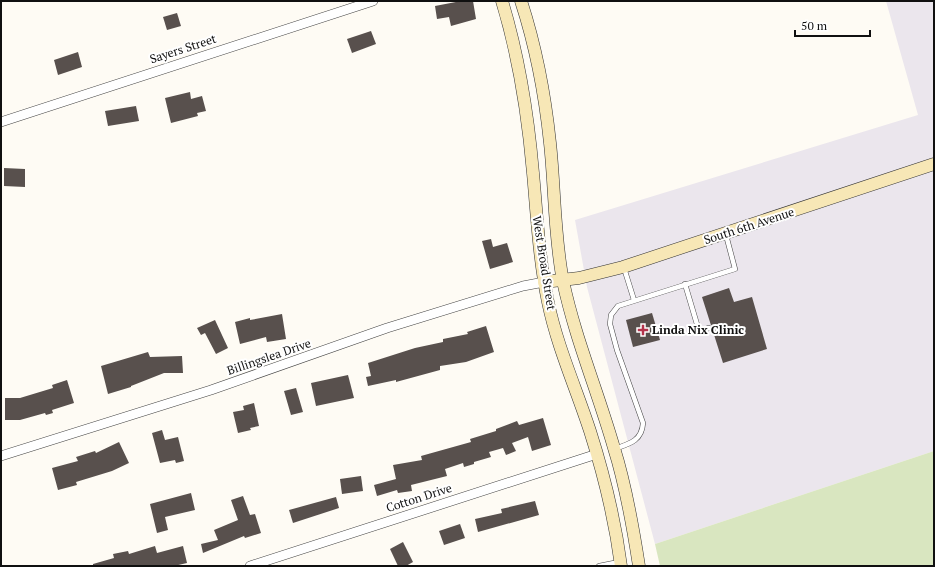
<svg xmlns="http://www.w3.org/2000/svg" width="935" height="567" font-family="'PT Serif',serif">
<style>
.industrial{fill:#ebe6ed}
.green{fill:#d9e6c0}
.building{fill:#58504d}
.lines{fill:none;stroke-linecap:round;stroke-linejoin:round}
.lane-casing{stroke:#434343;stroke-width:5.5}
.street-casing{stroke:#434343;stroke-width:10}
.secondary-casing{stroke:#323232;stroke-width:13}
.lane{stroke:#fff;stroke-width:4.5}
.street{stroke:#fff;stroke-width:9}
.secondary{stroke:#f7e7b6;stroke-width:12}
.poi-dot{fill:#b4344c;stroke:#fff;stroke-width:1.5}
.labels{text-anchor:middle;stroke-width:4;stroke-linejoin:round;paint-order:stroke}
.street-label{font-size:12px;fill:#101010;stroke:#fff}
.poi-label{font-size:12px;font-weight:bold;fill:#101010;stroke:#fff;text-anchor:start}
</style>
<rect width="100%" height="100%" fill="#fefbf4"/>
<polygon class="industrial" points="886,1 934,1 934,451 655,544 587,287 575,220 918,115"/>
<polygon class="green" points="934,451 934,566 660,566 655,544"/>
<g class="building">
<polygon points="461,1 473,1 476,19 451,26 449,17 437,19 435,6"/>
<polygon points="177,13 181,26 167,30 163,17"/>
<polygon points="371,31 376,44 352,53 347,39"/>
<polygon points="78,52 82,67 58,75 54,60"/>
<polygon points="190,92 191,99 202,96 206,111 197,113 198,116 171,123 165,98"/>
<polygon points="136,106 139,121 108,126 105,111"/>
<polygon points="4,168 25,169 25,187 4,186"/>
<polygon points="491,239 493,247 507,243 513,262 490,269 482,241"/>
<polygon points="729,288 734,302 752,297 767,349 723,363 702,297"/>
<polygon points="652,313 660,340 633,347 626,320"/>
<polygon points="282,314 286,339 267,342 266,337 240,344 235,322 250,318 250,320"/>
<polygon points="215,320 228,348 216,354 205,333 201,335 197,328"/>
<polygon points="486,326 494,352 466,362 440,366 440,370 396,382 396,380 368,386 366,377 371,376 368,363 415,348 443,342 443,339 468,334 467,332"/>
<polygon points="148,352 150,357 182,356 183,373 164,373 131,386 131,387 108,394 101,366"/>
<polygon points="348,375 354,398 316,406 311,383"/>
<polygon points="67,380 74,403 52,410 53,413 46,415 45,413 20,420 5,420 5,398 20,398 53,388 52,385"/>
<polygon points="296,388 303,412 291,415 284,391"/>
<polygon points="254,403 259,426 250,428 251,430 238,433 233,412 244,410 243,406"/>
<polygon points="543,418 551,445 532,451 528,437 512,443 516,451 506,455 503,448 489,452 491,457 474,462 474,464 464,467 463,463 445,469 447,476 411,485 412,491 398,493 397,490 377,496 374,485 396,479 393,465 422,460 421,456 471,442 470,439 496,431 496,429 517,421 519,425"/>
<polygon points="162,430 165,440 178,437 184,461 176,463 175,460 160,463 152,433"/>
<polygon points="119,442 129,463 112,471 76,482 77,485 58,490 52,468 78,461 76,457 95,451 96,453"/>
<polygon points="361,476 363,491 342,494 340,479"/>
<polygon points="191,493 195,510 165,517 168,530 157,533 150,504"/>
<polygon points="243,496 250,515 255,514 261,533 245,538 244,536 203,553 201,544 218,540 214,530 238,520 231,500"/>
<polygon points="336,497 339,508 293,523 289,510"/>
<polygon points="535,501 539,515 478,532 475,519 502,513 501,509"/>
<polygon points="460,524 465,538 444,545 439,531"/>
<polygon points="403,542 413,562 406,566 398,566 390,549"/>
<polygon points="155,546 157,553 183,546 187,563 174,566 93,566 93,564 114,558 113,554 128,551 129,554"/>
</g>
<g class="lines">
<defs>
<g id="lane">
<polyline points="624,268 634,300"/>
<polyline points="685,284 699,331 709,328"/>
<path d="M614,449C629,444 642,441 643,423L617,350L610,324L611,315L618,306L735,269L726,235"/>
<polyline points="599,566 619,562"/>
</g>
<g id="street">
<polyline points="1,122 373,1"/>
<polyline points="1,456 211,390 387,328 523,286 544,282"/>
<polyline points="250,566 597,454"/>
</g>
<g id="secondary">
<path d="M502,1C519,57 528,115 533,173C537,216 539,259 548,302C557,346 576,388 590,431C604,475 615,520 621,566"/>
<path d="M521,1C536,47 545,95 550,143C555,189 554,235 563,281C575,338 598,392 614,448C626,486 633,527 639,566"/>
<polyline points="544,282 579,278 623,267 934,164"/>
</g>
</defs>
<use href="#lane" class="lane-casing"/>
<use href="#street" class="street-casing"/>
<use href="#secondary" class="secondary-casing"/>
<use href="#lane" class="lane"/>
<use href="#street" class="street"/>
<use href="#secondary" class="secondary"/>
</g>
<path class="poi-dot" d="M641 324h4v4h4v4h-4v4h-4v-4h-4v-4h4z"/>
<g class="labels">
<g class="street-label">
<text transform="translate(183 49) rotate(-18)" y="4">Sayers Street</text>
<text transform="translate(749 226) rotate(-18)" y="4">South 6th Avenue</text>
<text transform="translate(544 263) rotate(81)" y="4">West Broad Street</text>
<text transform="translate(269 357) rotate(-19)" y="4">Billingslea Drive</text>
<text transform="translate(419 498) rotate(-18)" y="4">Cotton Drive</text>
</g>
<g class="poi-label">
<text x="652" y="334">Linda Nix Clinic</text>
</g>
</g>
<rect width="935" height="567" fill="none" stroke="#101010" stroke-width="4"/>
<path d="M795 30v6h75v-6" fill="none" stroke="#101010" stroke-width="2"/>
<text x="801" y="30" font-size="12" fill="#101010" stroke="#ffffff" stroke-width="3" paint-order="stroke">50 m</text>
</svg>
